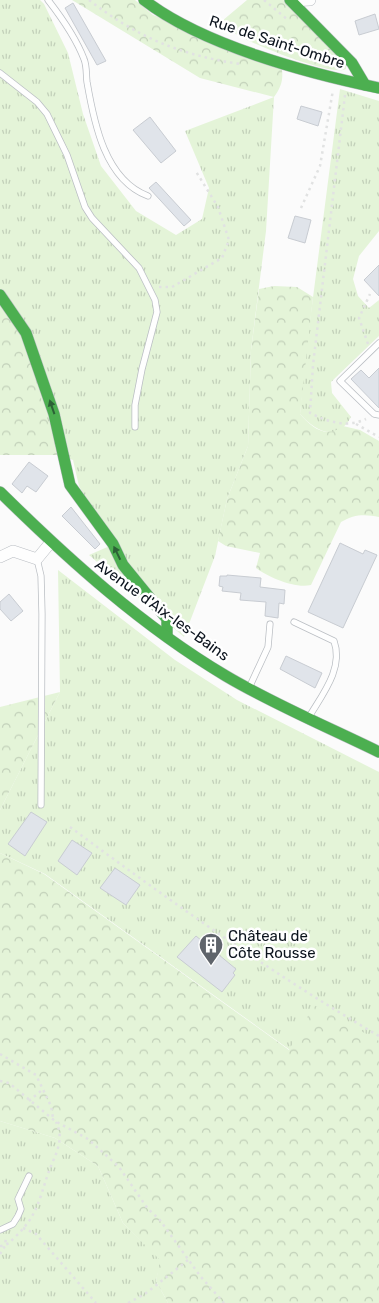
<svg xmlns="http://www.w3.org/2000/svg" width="379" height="1303" font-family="Rubik,sans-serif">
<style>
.grass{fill:url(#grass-tufts)}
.forest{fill:url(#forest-crowns)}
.building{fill:#e0e4ea;stroke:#c8ccd2}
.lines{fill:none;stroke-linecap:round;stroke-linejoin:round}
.lane-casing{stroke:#babec3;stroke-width:7}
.street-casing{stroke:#babec3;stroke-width:12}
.fast-casing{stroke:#babec3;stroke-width:12}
.path{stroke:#e1e2e2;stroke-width:2.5;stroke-dasharray:2.5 4;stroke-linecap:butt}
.lane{stroke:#fefefe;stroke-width:5.5}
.street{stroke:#fefefe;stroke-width:11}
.fast{stroke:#4caf50;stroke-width:11}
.oneway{fill:#2c6136}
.labels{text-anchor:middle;stroke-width:5;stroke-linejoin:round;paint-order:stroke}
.street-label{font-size:15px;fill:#0b131d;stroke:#fff}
.poi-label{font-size:15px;fill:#0b131d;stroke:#fff;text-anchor:start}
</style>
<defs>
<pattern id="grass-tufts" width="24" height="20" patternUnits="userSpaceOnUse" patternTransform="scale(1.25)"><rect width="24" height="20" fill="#e4f4d8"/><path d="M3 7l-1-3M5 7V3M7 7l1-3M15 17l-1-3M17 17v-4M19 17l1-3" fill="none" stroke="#c2d0b9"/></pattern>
<pattern id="forest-crowns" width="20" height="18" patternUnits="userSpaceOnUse" patternTransform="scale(1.25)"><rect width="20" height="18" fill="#e4f4d8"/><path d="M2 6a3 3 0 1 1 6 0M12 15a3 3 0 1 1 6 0" fill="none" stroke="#c2d0b9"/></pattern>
</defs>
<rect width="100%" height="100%" fill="#fbfbfb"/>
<g class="grass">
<polygon points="0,0 40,0 44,4 68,53 83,114 101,166 136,211 176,235 202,219 209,188 185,131 274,97 266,231 251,350 248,446 227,499 215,556 184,637 89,555 112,545 79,486 73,460 58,455 0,299"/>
<path d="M340,89L379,101V231L359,256L353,279L358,296L369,308L379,300V336L331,382L332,393L351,417C337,443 315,431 300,414L304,367Z"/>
<polygon points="58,570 175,660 237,700 379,772 379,1042 315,1006 290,1050 45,874 0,853 0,810 60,692"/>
<polygon points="0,1121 55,1138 98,1166 123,1223 161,1260 156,1281 168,1303 0,1303"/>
</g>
<g class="forest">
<path d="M72,0H135L153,15L281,64C284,78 282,86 274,97L200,78Z"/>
<path d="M247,0H286L346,65V69C332,77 252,44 236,34C231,31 226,26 222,21Z"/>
<path d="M274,286L297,287L313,297L300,414C312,428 326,439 343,426L360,430L379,441V517C365,514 354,514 341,522L311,585C295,589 268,577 256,568L260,553L226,546L218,541L227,499L248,446L251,350L259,289Z"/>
<polygon points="0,299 24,341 58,455 0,455"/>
<polygon points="60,692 0,810 0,707"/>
<polygon points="0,853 44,874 289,1050 314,1005 379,1041 379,1303 168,1303 156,1281 160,1260 123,1223 98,1166 55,1138 0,1121"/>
</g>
<g class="building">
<polygon points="73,3 106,61 97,65 65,8"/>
<polygon points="375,14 379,29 359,35 355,21"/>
<polygon points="301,106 322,112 318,126 297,119"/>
<polygon points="150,117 176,151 161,163 133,130"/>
<polygon points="156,182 191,220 184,226 149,188"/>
<polygon points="295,216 311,220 305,243 288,238"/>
<polygon points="379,265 379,296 364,280"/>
<polygon points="379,368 379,408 351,379 361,370 369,378"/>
<polygon points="29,462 48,476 36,492 27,486 22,493 12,484"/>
<polygon points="71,507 100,544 95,549 62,516"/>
<polygon points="340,543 363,554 365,550 377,555 343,628 308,612"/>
<polygon points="227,575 261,578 260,587 285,590 284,604 279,603 278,618 265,616 266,602 240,600 241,593 222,591 223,587 219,586 220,576 227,576"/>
<polygon points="9,594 23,611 11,621 0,609 0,602"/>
<polygon points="286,656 322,673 315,688 280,669"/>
<polygon points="31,812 47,822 25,856 8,844"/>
<polygon points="72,840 92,853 77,875 58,861"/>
<polygon points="115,868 140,885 126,905 100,888"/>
<polygon points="196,936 236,969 233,973 235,975 222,992 177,957"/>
</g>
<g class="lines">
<defs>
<g id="lane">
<path d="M48,0C62,18 76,38 84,59C87,66 86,75 87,82C94,123 105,180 148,196"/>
<polyline points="0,73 37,102 47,114 67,155 85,207 92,218 139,268 155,300 157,312 142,369 135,405 135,427"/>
<polyline points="379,343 340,381 374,414 379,415"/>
<polyline points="37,559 41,576 42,614 41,805"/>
<path d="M294,622L334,641C344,668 322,695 309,717"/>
<polyline points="249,688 268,647 270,624"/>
<polyline points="0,1230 13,1224 18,1216 21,1209 18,1199 29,1176"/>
</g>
<g id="street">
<polyline points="291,1 310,0"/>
<polyline points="0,557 13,551 37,559 51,542"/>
</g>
<g id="fast">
<path d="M144,0C202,45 307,73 379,88"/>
<polyline points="290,0 352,63 365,85"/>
<polyline points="0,295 26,333 54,414 70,485 113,544 123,565 167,619 167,636"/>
<path d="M0,492C69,560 142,626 226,676C275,705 328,727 379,752"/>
</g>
</defs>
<use href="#lane" class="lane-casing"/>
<use href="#street" class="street-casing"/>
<use href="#fast" class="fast-casing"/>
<g class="path">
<path d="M89,0C137,37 180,55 240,64"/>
<polyline points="264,0 288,20"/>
<path d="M345,95L313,365L310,413C328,422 347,428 366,419"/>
<polyline points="301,208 320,166 333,90"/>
<polyline points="159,287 172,287 222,258 229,240 218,207 195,170"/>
<polyline points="368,344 359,318 370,294"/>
<polyline points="356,424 379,437"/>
<path d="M70,827C170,901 271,973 379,1036"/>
<polyline points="0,1054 36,1075 51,1106 53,1118"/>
<polyline points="0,1081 9,1083 55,1121 88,1139 119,1167 148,1209 159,1219 201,1277 224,1303"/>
<polyline points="29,1101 42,1090"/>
<polyline points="23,1228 36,1234 96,1303"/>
<path d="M0,1246C7,1246 11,1241 16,1236C37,1216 39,1200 48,1174C53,1158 66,1141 56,1122"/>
<polyline points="0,1254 5,1246 6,1237"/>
<polyline points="128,1303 145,1294 188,1260"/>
</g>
<use href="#lane" class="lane"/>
<use href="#street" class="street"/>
<use href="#fast" class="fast"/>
</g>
<defs><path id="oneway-solid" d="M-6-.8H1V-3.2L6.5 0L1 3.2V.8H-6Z" transform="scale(1.25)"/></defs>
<g class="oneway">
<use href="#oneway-solid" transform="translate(52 407) rotate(-109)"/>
<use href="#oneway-solid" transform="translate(117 553) rotate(-116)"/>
</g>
<defs>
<symbol id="building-pin" viewBox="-11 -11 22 30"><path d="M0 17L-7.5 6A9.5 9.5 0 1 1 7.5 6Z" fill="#5f646b" stroke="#fff"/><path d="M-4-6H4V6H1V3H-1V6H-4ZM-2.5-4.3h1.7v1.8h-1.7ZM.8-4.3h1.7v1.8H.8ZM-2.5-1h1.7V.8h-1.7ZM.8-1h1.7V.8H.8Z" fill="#fff"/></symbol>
</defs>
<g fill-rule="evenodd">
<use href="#building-pin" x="197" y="931" width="28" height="38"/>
</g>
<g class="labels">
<g class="street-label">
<text transform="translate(277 42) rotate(18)" y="5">Rue de Saint-Ombre</text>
<text transform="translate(162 610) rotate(36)" y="5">Avenue d'Aix-les-Bains</text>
</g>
<g class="poi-label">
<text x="228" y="941">Château de<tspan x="228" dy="17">Côte Rousse</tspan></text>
</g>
</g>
</svg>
